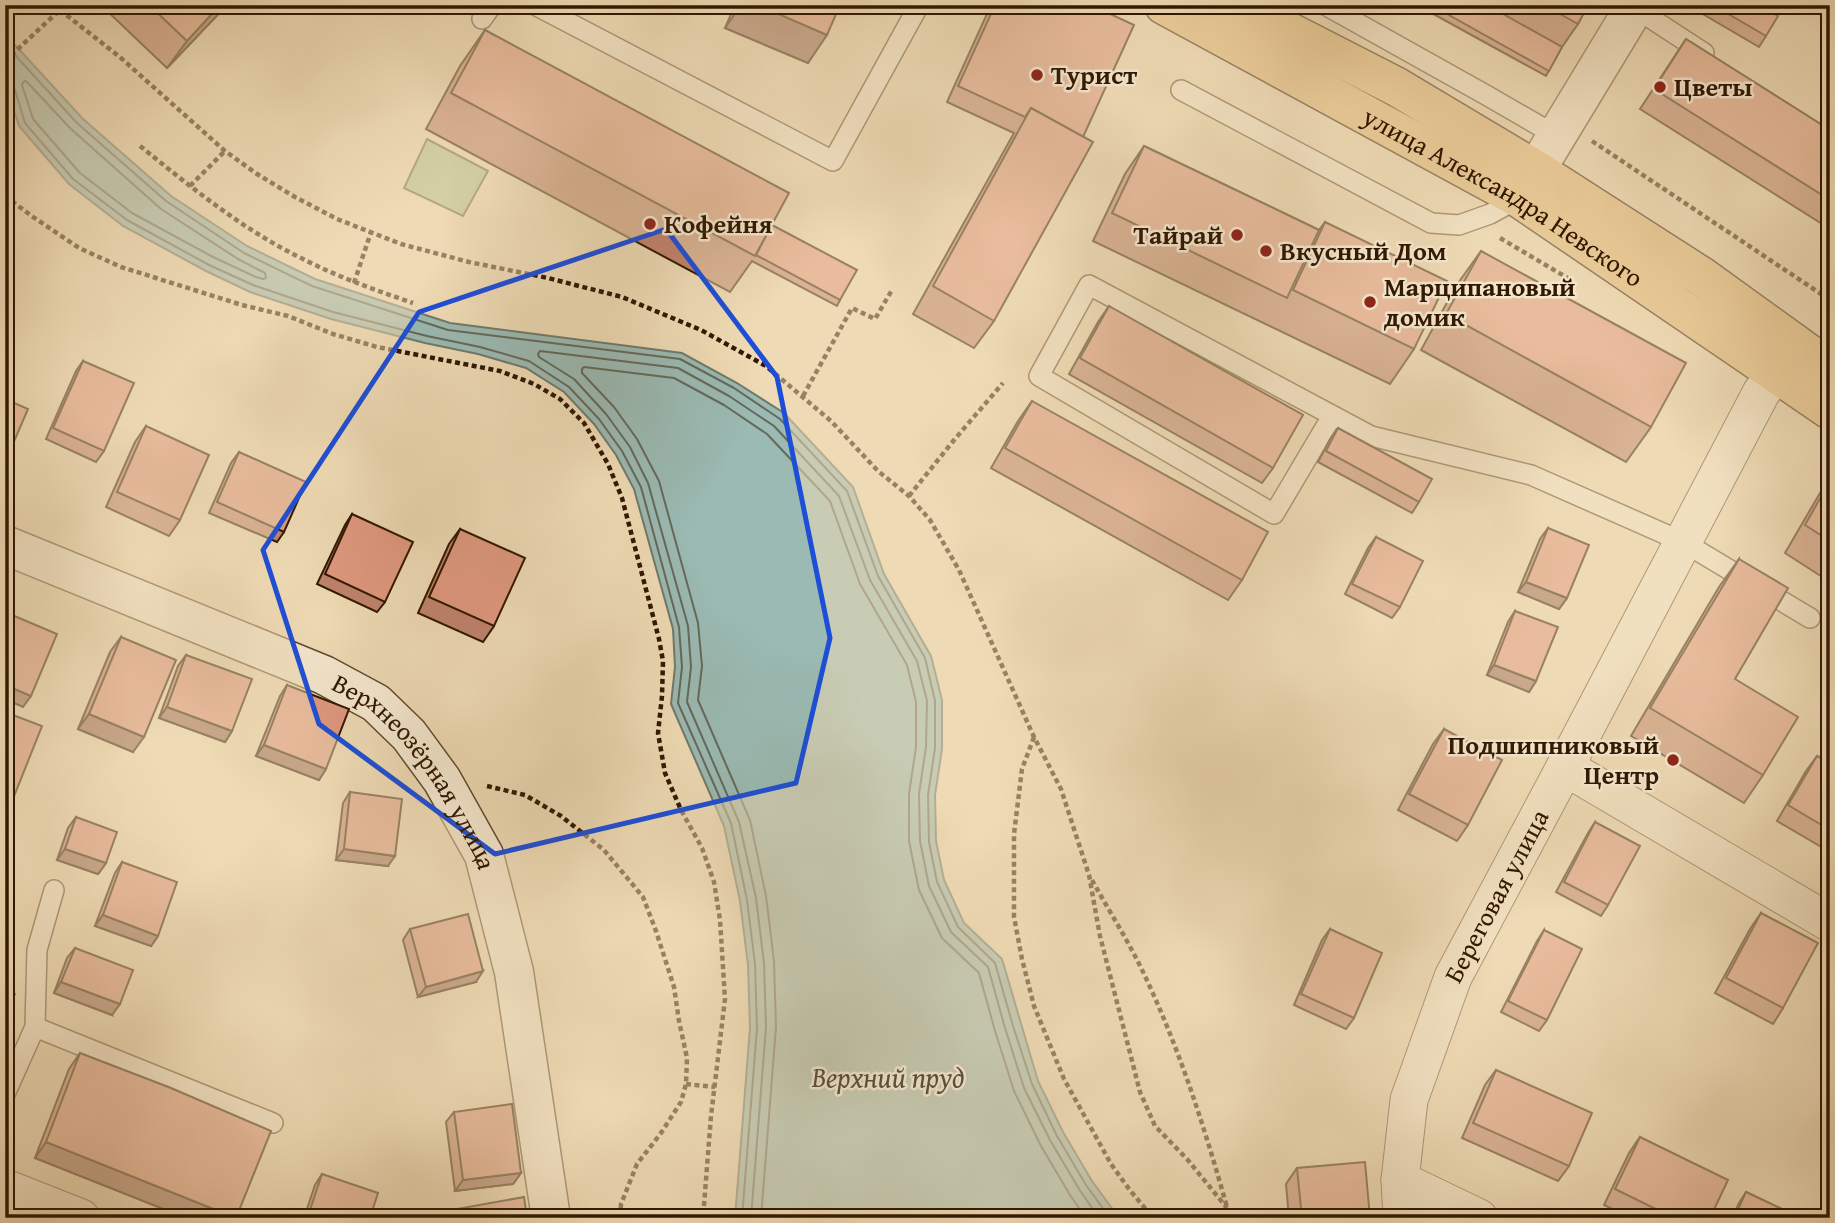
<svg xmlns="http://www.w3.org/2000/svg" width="1835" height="1223" font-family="'Gentium Book Plus',serif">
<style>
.green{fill:#b3c191;stroke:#726c48;stroke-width:2}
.water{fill:#9abab3;stroke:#70796b;stroke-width:2}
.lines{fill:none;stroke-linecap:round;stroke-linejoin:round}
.shore{stroke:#65685a;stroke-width:2}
.service-casing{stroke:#60482d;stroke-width:22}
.minor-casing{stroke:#60482d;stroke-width:39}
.tertiary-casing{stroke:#60482d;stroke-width:41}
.primary-casing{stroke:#301700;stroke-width:41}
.path{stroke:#301700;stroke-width:4.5;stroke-dasharray:5 3.5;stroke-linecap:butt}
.service{stroke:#f4e7ce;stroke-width:19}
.minor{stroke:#f4e7ce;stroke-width:37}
.tertiary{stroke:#f4e7ce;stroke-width:38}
.primary{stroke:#e7bd7a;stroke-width:38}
.wall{fill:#c0836d;stroke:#301700;stroke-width:2}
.shaded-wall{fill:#9c6a59;stroke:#301700;stroke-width:2}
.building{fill:#df987f;stroke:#301700;stroke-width:2}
.marked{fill:none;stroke:#1d4ed8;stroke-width:5;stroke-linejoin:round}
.poi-dot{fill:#8f2418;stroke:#f4e7ce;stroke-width:2.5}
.labels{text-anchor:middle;stroke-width:5;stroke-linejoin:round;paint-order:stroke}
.poi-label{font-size:26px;font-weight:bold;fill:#301700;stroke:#f4e7ce;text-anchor:start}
.street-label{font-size:26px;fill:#301700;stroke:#f4e7ce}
.water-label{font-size:28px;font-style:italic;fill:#55503f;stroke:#f4e7ce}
</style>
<rect width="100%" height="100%" fill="#eedab4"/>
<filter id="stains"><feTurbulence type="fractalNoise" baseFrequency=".00286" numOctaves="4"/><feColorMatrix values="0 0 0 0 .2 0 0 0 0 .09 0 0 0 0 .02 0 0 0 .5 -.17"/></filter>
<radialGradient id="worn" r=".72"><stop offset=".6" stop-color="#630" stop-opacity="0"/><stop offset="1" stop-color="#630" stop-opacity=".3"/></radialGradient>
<polygon class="green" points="427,139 488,171 463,216 404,188"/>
<polygon class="water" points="5,34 82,118 171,196 247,246 315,279 450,323 682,353 737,383 784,413 853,487 884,574 931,656 942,700 942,749 935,795 936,841 944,880 964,923 1002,959 1038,1081 1063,1132 1092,1181 1119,1218 735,1218 750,1028 748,965 740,901 724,826 671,704 675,667 673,629 634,489 616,455 594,424 564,392 526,368 478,354 425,343 331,319 250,292 206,271 123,226 69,184 19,126 5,82"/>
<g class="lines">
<g class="shore">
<polyline points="5,44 77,123 166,201 244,253 312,286 448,330 680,359 734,388 780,419 847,491 878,576 925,658 935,701 935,748 928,795 929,842 937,882 958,927 995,963 1013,1026 1032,1084 1057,1136 1086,1185 1110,1218"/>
<polygon points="26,81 71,129 161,209 238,259 265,273 266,278 263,279 256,277 213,257 132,213 80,173 33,119 22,85 23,82"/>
<polyline points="5,85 11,86 15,90 25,123 73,179 127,220 209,265 253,285 333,312 427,336 480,347 529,361 569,387 599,419 622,451 641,487 679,627 682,667 678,703 731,823 747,900 755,964 757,1028 742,1218"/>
<polyline points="751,1218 766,1027 764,963 756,898 739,822 687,702 691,667 688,626 648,483 630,447 606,414 574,379 539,357 538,354 540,351 678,368 729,396 774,426 839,496 870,580 917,661 927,701 926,747 919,794 920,841 929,886 951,932 988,967 1005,1028 1024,1088 1050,1140 1079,1189 1099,1218"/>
<polyline points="761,1218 776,1027 774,961 766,896 750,820 698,700 702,666 698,623 659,481 637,439 614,407 582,373 582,369 584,367 674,378 724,405 767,434 830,501 860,584 907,665 916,702 916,747 909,794 909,841 919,890 942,938 979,973 995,1031 1014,1091 1041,1146 1070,1195 1086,1218"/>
</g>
<defs>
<g id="service">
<polyline points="535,5 833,161 919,5"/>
<polyline points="1325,5 1486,95 1557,136"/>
<polyline points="1635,8 1704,53"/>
<polyline points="482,19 492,5"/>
<polyline points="1181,90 1431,223 1459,225 1490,214 1519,198"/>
<polyline points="1332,416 1274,514 1039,376 1089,285 1371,436 1531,475 1683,542 1810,618"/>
<polyline points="35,1027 37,950 54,890"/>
<polyline points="5,1094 35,1027 273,1123"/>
</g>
<g id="minor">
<polyline points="1565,767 1830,923"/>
<polyline points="1400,1180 1479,1218"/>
<polyline points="5,1188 81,1218"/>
<path id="s1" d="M1402,1218L1400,1180L1409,1100L1453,977L1565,767L1761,393L1775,373"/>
</g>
<g id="tertiary">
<polyline points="1519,198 1636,5"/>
<path id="s2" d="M5,545L324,675L376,703L409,735L442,780L484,855L514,972L551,1218"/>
</g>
<g id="primary">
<path id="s3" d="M1164,5L1519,198L1830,410"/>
<polyline points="1237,5 1397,87 1536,170 1701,276 1830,369"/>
</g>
</defs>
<use href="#service" class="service-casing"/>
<use href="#minor" class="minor-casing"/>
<use href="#tertiary" class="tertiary-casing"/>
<use href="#primary" class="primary-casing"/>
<g class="path">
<polyline points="60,10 121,58 225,151 257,174 295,197 337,219 401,244 469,262 548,278 622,297 701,330 766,366 831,421 878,471 909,496 930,520 959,570 1034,737 1061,789 1089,875 1100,936 1140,1092 1155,1126 1187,1159 1227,1208"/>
<polyline points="5,61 65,5"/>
<polyline points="1592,141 1830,300"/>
<path d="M140,146C191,187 243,230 303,259C338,277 375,290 413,303"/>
<polyline points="190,186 225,151"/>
<polyline points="5,196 33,217 79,248 121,267 242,305 288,316 333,334 377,347 500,371 534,384 560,399 584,423 608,464 622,498 659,639 663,661 662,696 658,733 665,773 681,810 702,848 714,882 720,920 725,999 711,1116 703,1218"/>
<polyline points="1500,238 1571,280"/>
<polyline points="354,283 371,232"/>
<polyline points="803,396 852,308 875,319 892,290"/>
<polyline points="909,496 954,440 1003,383"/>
<polyline points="1034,737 1022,769 1014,834 1014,917 1022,959 1034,1006 1064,1079 1111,1164 1129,1189 1153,1218"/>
<polyline points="487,786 525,795 561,816 604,850 643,897 656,931 674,987 679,1021 687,1058 686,1084 681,1102 661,1133 637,1164 621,1204 620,1218"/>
<path d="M1092,880C1109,911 1129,942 1144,974C1181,1052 1207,1135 1230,1218"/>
<polyline points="686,1084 715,1087"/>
</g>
<use href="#service" class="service"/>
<use href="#minor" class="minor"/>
<use href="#tertiary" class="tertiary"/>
<use href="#primary" class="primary"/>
</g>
<g class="wall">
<polygon points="110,5 227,5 167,68 106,10"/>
<polygon points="735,5 840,5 808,63 725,28"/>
<polygon points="991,5 1091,5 994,321 974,348 913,314 1014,133 947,102"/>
<polygon points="1417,5 1588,5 1578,24 1562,47 1546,76"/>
<polygon points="1706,5 1759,5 1766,36 1759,47 1701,13"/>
<polygon points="485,30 772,225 840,300 837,306 752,261 730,292 426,129 460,66"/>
<polygon points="1686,39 1830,130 1830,229 1640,109"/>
<polygon points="1144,146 1319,230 1325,222 1414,349 1390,384 1093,241 1125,174"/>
<polygon points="1481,251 1651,427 1626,462 1421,350 1456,286"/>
<polygon points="1109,306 1273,468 1262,483 1069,374 1098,322"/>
<polygon points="83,361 104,451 96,462 46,439 76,371"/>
<polygon points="1032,401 1242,580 1228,600 991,468 1018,421"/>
<polygon points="146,426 180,520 169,536 106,507 135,442"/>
<polygon points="1338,428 1419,502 1412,513 1318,462 1330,439"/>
<polygon points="239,452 284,532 277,542 209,513 231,463"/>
<polygon points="1830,478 1830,582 1785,553 1820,493"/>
<polygon points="352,514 385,602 377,612 317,584 345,525"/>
<polygon points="1548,528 1567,598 1559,609 1518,592 1540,539"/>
<polygon points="460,529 494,626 483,642 418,613 449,544"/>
<polygon points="1376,537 1400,607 1392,618 1345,594 1368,548"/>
<polygon points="1739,559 1735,679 1763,775 1744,803 1631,736 1719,587"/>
<polygon points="1515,611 1536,681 1529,692 1487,675 1508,622"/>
<polygon points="121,637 133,752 78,729 110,652"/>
<polygon points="186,655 232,731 225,742 159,718 178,666"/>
<polygon points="287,685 326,769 319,780 256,756 280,696"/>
<polygon points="1444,729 1468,825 1457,841 1398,810 1433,744"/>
<polygon points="1817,756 1830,763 1830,852 1777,821 1806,771"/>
<polygon points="350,792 388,866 336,860 343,803"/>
<polygon points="76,817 106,863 98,874 57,860 68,828"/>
<polygon points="1595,822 1608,905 1601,916 1556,892 1588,833"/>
<polygon points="122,862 158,936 151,946 95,926 115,873"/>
<polygon points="1761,913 1783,1008 1773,1024 1715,993 1750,929"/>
<polygon points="410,929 476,982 418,997 403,940"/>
<polygon points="1330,929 1354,1018 1346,1029 1294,1005 1322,940"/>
<polygon points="1544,930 1547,1020 1539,1031 1501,1012 1537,941"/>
<polygon points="75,948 112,1015 54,993 67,958"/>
<polygon points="80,1053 236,1218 186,1218 35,1158 69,1069"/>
<polygon points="1496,1070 1569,1166 1558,1181 1462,1138 1485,1085"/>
<polygon points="454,1112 521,1173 513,1184 455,1191 446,1122"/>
<polygon points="1640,1137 1710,1218 1631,1218 1604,1205 1629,1153"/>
<polygon points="1297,1168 1370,1218 1289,1218 1286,1184"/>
<polygon points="322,1174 370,1218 304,1218 315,1185"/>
<polygon points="1746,1192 1801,1218 1732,1218 1739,1203"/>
</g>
<g class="shaded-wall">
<polygon points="220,5 227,5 167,68 187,41"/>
<polygon points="741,5 758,5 827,35 808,63 725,28"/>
<polygon points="1526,582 1567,598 1559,609 1518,592"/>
<polygon points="1494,665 1536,681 1529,692 1487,675"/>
<polygon points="5,685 31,696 23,707 5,699"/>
<polygon points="167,707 232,731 225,742 159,718"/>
<polygon points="89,714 144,737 133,752 78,729"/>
<polygon points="264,745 326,769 319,780 256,756"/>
<polygon points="65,849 106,863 98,874 57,860"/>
<polygon points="344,849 395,856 388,866 336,860"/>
<polygon points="103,915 158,936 151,946 95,926"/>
<polygon points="483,971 476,982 418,997 426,987"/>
<polygon points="61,982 120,1004 112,1015 54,993"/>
<polygon points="46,1142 236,1218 186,1218 35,1158"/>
<polygon points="521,1173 513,1184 455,1191 463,1180"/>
<polygon points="309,1213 324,1218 306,1218"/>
</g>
<g class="building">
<polygon points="149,5 220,5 187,41"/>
<polygon points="758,5 840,5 827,35"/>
<polygon points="995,5 1091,5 1134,25 1083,137 1031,108 1025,117 958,86"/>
<polygon points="1431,5 1487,5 1562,47 1549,71"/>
<polygon points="1544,5 1588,5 1578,24"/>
<polygon points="1713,5 1759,5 1778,16 1766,36"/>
<polygon points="485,30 789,193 755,256 451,93"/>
<polygon points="1686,39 1830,130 1830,200 1654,89"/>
<polygon points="1031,108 1093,142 994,321 933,286"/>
<polygon points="1144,146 1319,230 1287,298 1112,213"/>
<polygon points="1325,222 1447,281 1414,349 1293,290"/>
<polygon points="772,225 857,270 840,300 756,255"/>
<polygon points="1481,251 1686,363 1651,427 1446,314"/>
<polygon points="1109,306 1303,415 1273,468 1080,358"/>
<polygon points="83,361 134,383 104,451 53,428"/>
<polygon points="5,399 28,409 6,460 5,460"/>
<polygon points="1032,401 1268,532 1242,580 1005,448"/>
<polygon points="146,426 209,455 180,520 117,492"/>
<polygon points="1338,428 1432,479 1419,502 1326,451"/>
<polygon points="239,452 306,482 284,532 217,502"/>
<polygon points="1830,481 1830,541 1805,525"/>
<polygon points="352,514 413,542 385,602 325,574"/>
<polygon points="1548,528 1589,545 1567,598 1526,582"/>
<polygon points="460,529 525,558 494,626 429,597"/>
<polygon points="1376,537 1423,561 1400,607 1352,584"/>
<polygon points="1739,559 1788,588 1735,679 1798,717 1763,775 1650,708"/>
<polygon points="1515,611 1558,627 1536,681 1494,665"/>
<polygon points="5,612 57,634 31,696 5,685"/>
<polygon points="121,637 176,660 144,737 89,714"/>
<polygon points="186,655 252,679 232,731 167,707"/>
<polygon points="287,685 349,709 326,769 264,745"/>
<polygon points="5,712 42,726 5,819"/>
<polygon points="1444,729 1502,760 1468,825 1409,794"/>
<polygon points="1817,756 1830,763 1830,830 1788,805"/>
<polygon points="350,792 402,799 395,856 344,849"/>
<polygon points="76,817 117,832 106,863 65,849"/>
<polygon points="1595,822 1640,846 1608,905 1564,882"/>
<polygon points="122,862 177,882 158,936 103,915"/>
<polygon points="1761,913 1818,943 1783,1008 1726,978"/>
<polygon points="468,914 483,971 426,987 410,929"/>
<polygon points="1330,929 1382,953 1354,1018 1301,994"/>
<polygon points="1544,930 1582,949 1547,1020 1508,1001"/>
<polygon points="75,948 133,970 120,1004 61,982"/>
<polygon points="5,989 15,994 5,1015"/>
<polygon points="80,1053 171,1088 271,1131 236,1218 46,1142"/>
<polygon points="1496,1070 1592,1113 1569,1166 1473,1123"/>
<polygon points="512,1104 521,1173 463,1180 454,1112"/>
<polygon points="1640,1137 1728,1180 1710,1218 1674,1218 1615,1189"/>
<polygon points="1365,1162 1370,1218 1302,1218 1297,1168"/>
<polygon points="322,1174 378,1193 370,1218 324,1218 309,1213"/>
<polygon points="1746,1192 1801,1218 1734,1218"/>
<polygon points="524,1197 527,1218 430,1218 429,1214"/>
</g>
<path d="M0 0H1835V1223H0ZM666,229L777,377L830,638L796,783L495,854L319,724L263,550L419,312Z" fill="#eedab4" fill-opacity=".55" fill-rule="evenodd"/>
<path class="marked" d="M666,229L777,377L830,638L796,783L495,854L319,724L263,550L419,312Z"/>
<g class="poi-dot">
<circle cx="1037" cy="75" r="7"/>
<circle cx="1660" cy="87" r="7"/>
<circle cx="650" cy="224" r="7"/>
<circle cx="1237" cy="235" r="7"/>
<circle cx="1266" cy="251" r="7"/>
<circle cx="1370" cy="302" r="7"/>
<circle cx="1673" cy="760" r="7"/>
</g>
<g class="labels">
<g class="poi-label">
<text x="1051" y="84">Турист</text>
<text x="1674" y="96">Цветы</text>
<text x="664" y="233">Кофейня</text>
<text x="1223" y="244" text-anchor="end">Тайрай</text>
<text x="1280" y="260">Вкусный Дом</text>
<text x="1384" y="296">Марципановый<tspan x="1384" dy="30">домик</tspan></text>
<text x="1659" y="754" text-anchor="end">Подшипниковый<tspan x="1659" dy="30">Центр</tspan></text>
</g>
<g class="street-label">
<text dy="9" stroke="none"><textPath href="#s3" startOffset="390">улица Александра Невского</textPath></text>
<text dy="9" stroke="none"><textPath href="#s2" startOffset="481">Верхнеозёрная улица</textPath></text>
<text dy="9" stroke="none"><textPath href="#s1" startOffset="341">Береговая улица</textPath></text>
</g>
<g class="water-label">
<text x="888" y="1087">Верхний пруд</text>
</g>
</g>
<rect width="1835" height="1223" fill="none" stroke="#eedab4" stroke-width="28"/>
<rect x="7" y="7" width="1821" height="1209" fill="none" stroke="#301700" stroke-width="3.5"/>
<rect x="14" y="14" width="1807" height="1195" fill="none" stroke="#301700" stroke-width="2"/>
<rect width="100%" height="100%" filter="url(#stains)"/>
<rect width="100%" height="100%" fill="url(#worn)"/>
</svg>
